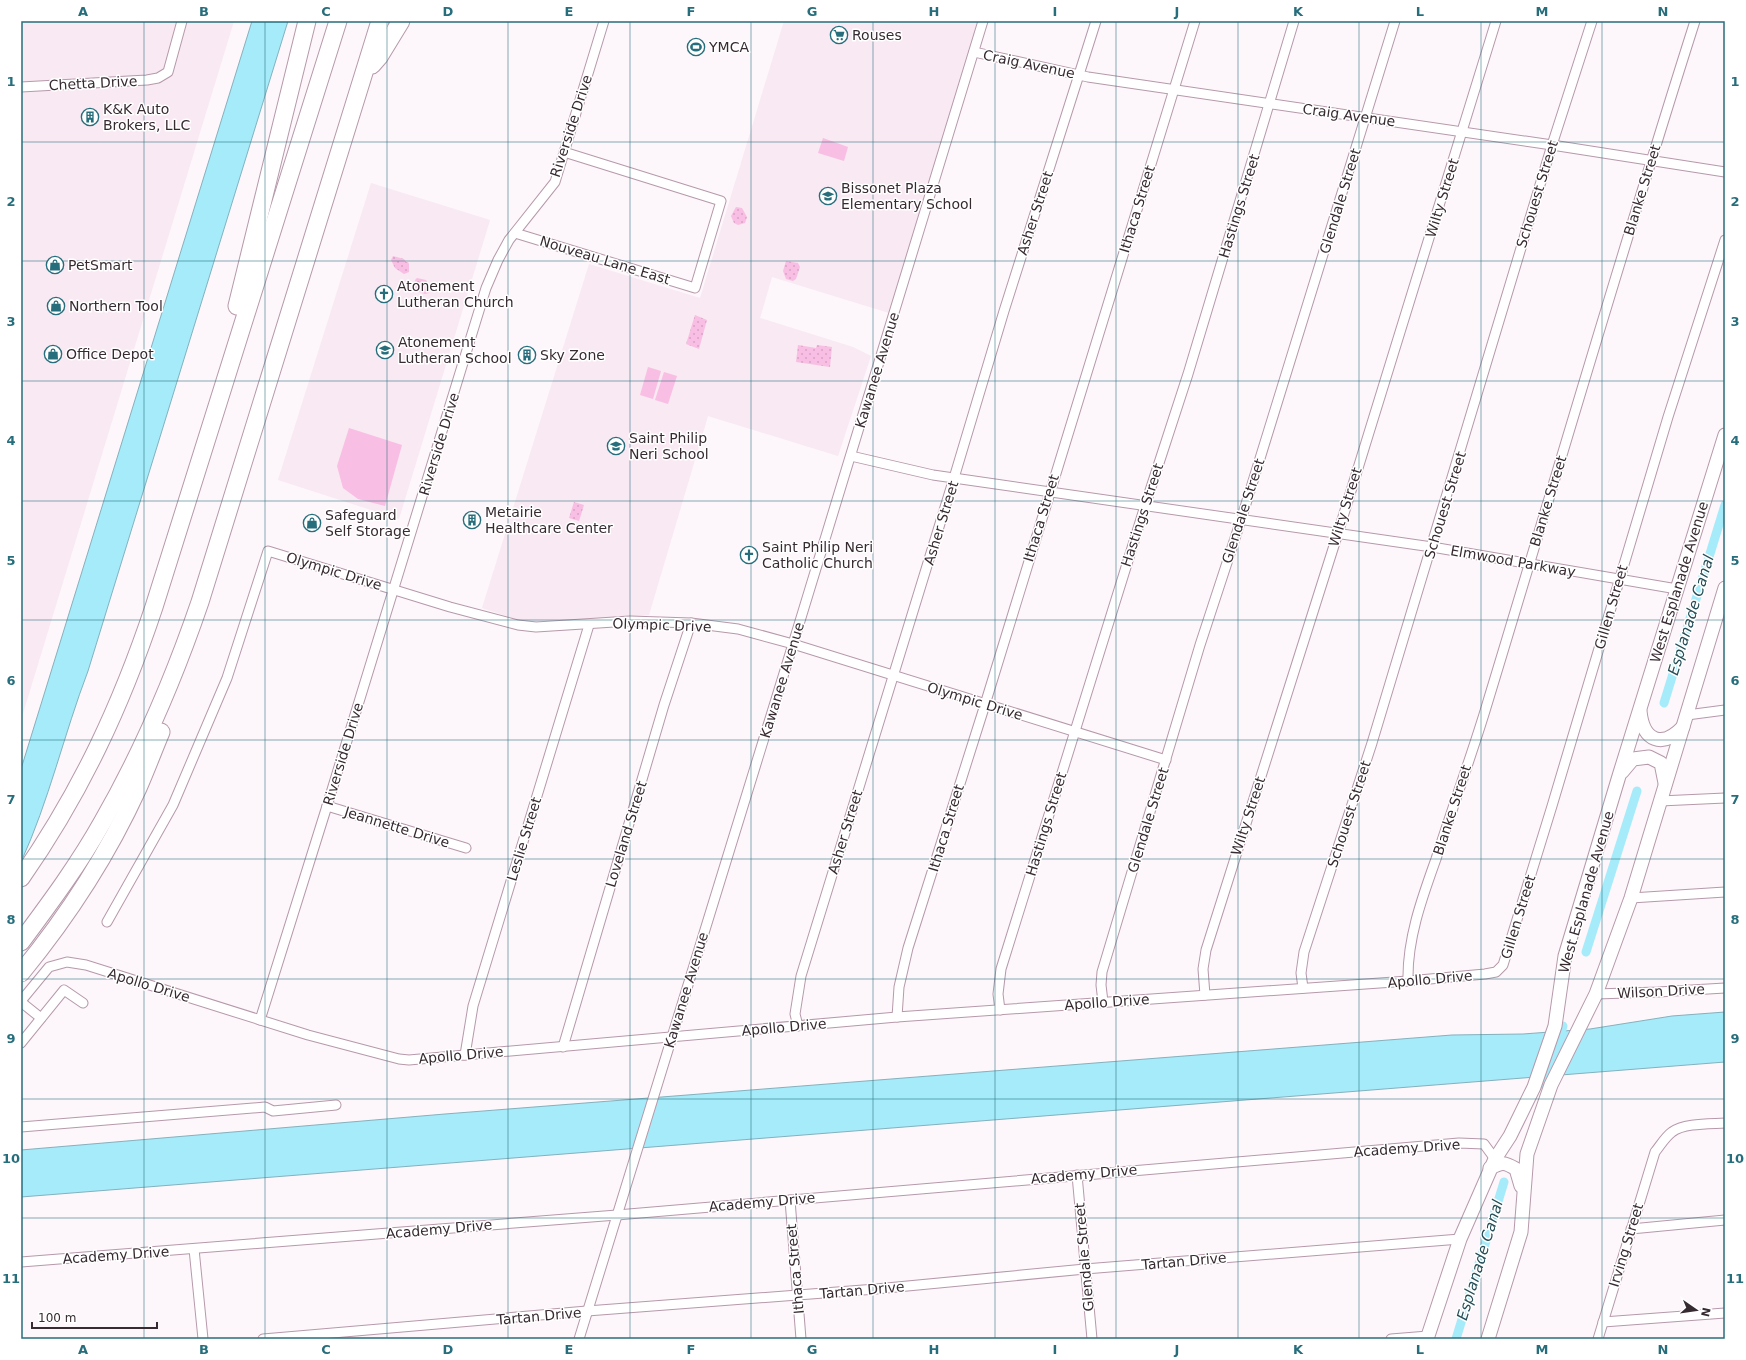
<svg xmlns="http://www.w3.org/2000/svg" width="1746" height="1360" font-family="'DejaVu Sans',sans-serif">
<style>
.built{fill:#f8e9f2}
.park{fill:url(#park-dots)}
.pitch{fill:#f9bee3}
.water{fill:#a5ebfa;stroke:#84b1be}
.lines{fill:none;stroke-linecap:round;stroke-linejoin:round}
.canal{stroke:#a5ebfa;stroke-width:9}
.street-casing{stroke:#b699aa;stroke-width:11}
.secondary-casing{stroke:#b699aa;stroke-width:15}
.highway-casing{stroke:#b699aa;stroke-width:19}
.street{stroke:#fff;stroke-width:9}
.secondary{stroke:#fff;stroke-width:13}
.highway{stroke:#fff;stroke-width:17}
.grid{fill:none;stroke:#276e7c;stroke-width:1;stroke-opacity:0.55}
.labels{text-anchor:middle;stroke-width:3;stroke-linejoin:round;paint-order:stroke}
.poi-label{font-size:14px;fill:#372b32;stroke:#fff;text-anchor:start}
.street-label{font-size:14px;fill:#372b32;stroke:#fff}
.water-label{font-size:15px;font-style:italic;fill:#244d56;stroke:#fff}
.neatline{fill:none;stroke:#276e7c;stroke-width:1.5}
.grid-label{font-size:13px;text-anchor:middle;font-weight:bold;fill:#276e7c}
</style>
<defs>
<pattern id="park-dots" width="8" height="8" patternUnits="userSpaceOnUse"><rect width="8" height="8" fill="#f9bee3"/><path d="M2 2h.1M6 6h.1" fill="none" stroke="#d6a3c3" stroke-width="1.8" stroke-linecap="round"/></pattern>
</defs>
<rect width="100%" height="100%" fill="#fdf6fa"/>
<g class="built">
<polygon points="21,21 234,21 21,720"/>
<polygon points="784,21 979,21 889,313 772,277 760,318 853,347 871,356 838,456 708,416 649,615 527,623 482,608 589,264 700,298"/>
<polygon points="371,183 490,220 399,519 278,480"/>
</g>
<g class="park">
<polygon points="736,207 742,208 747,217 745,223 738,225 734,223 731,216"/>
<polygon points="393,256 404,259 406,262 408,262 409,264 409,272 404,274 395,268 391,260"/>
<polygon points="786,261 798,263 800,267 796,279 793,281 786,279 783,271"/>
<polygon points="417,278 426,280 430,286 429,293 425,294 414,290 415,280"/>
<polygon points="695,315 707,320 699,349 686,344"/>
<polygon points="798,345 816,348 817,345 832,347 830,367 796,362"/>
<polygon points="574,502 584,505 579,521 569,518"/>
</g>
<g class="pitch">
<polygon points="823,138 848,147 844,161 818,153"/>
<polygon points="648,367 661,371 653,399 640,395"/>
<polygon points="664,372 677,376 668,404 655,400"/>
<polygon points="349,428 402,445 385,506 358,499 343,488 337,466"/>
</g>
<g class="water">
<path d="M252,21H288L88,671C64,734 49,801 21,862V769Z"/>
<polygon points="1725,1012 1725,1062 21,1197 21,1150 445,1114 1452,1035 1523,1034 1590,1029 1672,1016"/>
</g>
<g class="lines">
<g class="canal">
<polyline points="1664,703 1725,505"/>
<polyline points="1586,952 1637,791"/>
<polyline points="1558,1042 1563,1026"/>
<polyline points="1544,1085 1550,1066"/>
<polyline points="1456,1339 1504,1182"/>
</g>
<defs>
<g id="street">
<polyline points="974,52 1088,77 1552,145 1725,172"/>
<polyline points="21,87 147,80 158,78 168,72 182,21"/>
<polyline points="515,233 695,288 721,201 564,152"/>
<polyline points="851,456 933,475 1432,547 1677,589"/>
<polyline points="1687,715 1725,710"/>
<polyline points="1660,801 1725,798"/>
<polyline points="327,806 466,848"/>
<polyline points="1631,898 1725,892"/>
<polyline points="107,922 173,805 227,678 268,551 450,607 518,625 536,627 630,621 691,623 738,629 793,644 1166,760"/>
<path d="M1408,981C1407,939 1422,898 1436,859C1452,809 1470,760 1485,711C1555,481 1622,250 1695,21"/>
<polyline points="1303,988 1301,973 1304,952 1372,743 1552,145 1592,21"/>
<polyline points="1596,994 1658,992 1725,988"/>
<polyline points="1205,995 1203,969 1206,950 1338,533 1496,21"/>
<polyline points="21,1001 49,967 67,962 86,965 308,1035 399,1059 409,1060 897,1017 1408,981 1485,974 1496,972 1503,965 1552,806 1668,417 1725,240"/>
<polyline points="21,1002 41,1018"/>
<polyline points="1103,1002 1101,985 1102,972 1200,645 1241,520 1395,21"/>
<polyline points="1000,1010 998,994 1001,969 1145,506 1188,374 1294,21"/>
<polyline points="897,1017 899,987 908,948 983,711 1195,21"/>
<polyline points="260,1020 327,806 486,288 498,260 509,240 555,182 604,21"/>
<polyline points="798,1026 795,1014 801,976 954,478 1004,311 1096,21"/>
<polyline points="21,1043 64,990 83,1003"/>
<polyline points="563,1047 664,705 691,623"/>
<polyline points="465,1055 473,1006 589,625"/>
<polyline points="21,1127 265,1107 273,1111 336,1105"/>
<polyline points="1077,1175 1092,1339"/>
<polyline points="790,1200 801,1339"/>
<polyline points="1631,1229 1725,1220"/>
<polyline points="194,1249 203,1339"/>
<polyline points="21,1262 617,1215 1459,1143 1484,1144 1495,1159"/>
<polyline points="1603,1322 1725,1313"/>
<polyline points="263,1339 587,1311 876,1289 1085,1269 1460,1239"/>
<polyline points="579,1339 793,644 983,21"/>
<polyline points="1391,1339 1428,1336"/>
<path d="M1598,1339L1655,1152C1660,1146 1665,1137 1672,1132C1684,1123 1710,1124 1725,1123"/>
</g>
<g id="secondary">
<path d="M1640,711C1643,741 1662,749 1683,727"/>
<polyline points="1622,772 1633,759 1649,757 1661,763 1665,783"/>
<path d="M1490,1168C1503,1162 1504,1162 1516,1169L1521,1186"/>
<polyline points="1427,1339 1460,1239 1495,1159 1510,1136 1534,1087 1555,1026 1565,956 1619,776 1725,435"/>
<polyline points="1488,1339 1521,1232 1527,1154 1551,1085 1596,994 1631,898 1725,588"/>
</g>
<g id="highway">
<polyline points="372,65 379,57 401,21"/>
<polyline points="237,306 307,21"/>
<path d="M21,878C81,792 121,706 154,607L338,21"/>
<path d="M21,942C50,903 79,864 103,821C143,751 174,678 200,602L380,21"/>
<path d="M21,973C67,917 108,854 138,788C146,770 153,751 161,732"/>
</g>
</defs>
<use href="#street" class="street-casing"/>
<use href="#secondary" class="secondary-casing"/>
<use href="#highway" class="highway-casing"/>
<use href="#street" class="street"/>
<use href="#secondary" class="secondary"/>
<use href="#highway" class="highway"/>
</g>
<path class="grid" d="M144,21V1339M265,21V1339M387,21V1339M508,21V1339M630,21V1339M751,21V1339M873,21V1339M995,21V1339M1116,21V1339M1238,21V1339M1359,21V1339M1481,21V1339M1602,21V1339M21,142H1725M21,261H1725M21,381H1725M21,501H1725M21,620H1725M21,740H1725M21,859H1725M21,979H1725M21,1099H1725M21,1218H1725"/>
<defs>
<symbol id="supermarket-ring" viewBox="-11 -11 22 22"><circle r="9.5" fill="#fff" stroke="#276e7c" stroke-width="1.5"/><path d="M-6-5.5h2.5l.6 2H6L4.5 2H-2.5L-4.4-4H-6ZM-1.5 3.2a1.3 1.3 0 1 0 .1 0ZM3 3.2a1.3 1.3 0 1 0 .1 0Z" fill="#276e7c"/></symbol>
<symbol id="stadium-ring" viewBox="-11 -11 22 22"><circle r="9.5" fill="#fff" stroke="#276e7c" stroke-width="1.5"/><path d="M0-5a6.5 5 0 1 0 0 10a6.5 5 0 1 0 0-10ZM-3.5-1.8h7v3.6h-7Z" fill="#276e7c"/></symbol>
<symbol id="building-ring" viewBox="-11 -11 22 22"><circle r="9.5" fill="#fff" stroke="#276e7c" stroke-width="1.5"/><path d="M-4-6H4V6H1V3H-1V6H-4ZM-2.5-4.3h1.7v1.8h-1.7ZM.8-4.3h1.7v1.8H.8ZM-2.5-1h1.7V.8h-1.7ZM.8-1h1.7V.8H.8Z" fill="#276e7c"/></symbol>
<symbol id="school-ring" viewBox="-11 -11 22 22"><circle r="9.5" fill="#fff" stroke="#276e7c" stroke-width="1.5"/><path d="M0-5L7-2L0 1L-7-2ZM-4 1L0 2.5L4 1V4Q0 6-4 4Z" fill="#276e7c"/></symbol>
<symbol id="shop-ring" viewBox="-11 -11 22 22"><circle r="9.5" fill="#fff" stroke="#276e7c" stroke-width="1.5"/><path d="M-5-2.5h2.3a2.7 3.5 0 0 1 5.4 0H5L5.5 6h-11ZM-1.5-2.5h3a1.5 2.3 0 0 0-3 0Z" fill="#276e7c"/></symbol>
<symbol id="church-ring" viewBox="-11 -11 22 22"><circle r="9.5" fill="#fff" stroke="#276e7c" stroke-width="1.5"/><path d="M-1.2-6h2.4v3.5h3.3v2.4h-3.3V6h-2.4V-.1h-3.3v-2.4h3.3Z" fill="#276e7c"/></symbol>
</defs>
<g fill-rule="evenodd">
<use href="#supermarket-ring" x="829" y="25" width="20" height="20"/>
<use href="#stadium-ring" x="686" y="37" width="20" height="20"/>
<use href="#building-ring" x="80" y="107" width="20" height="20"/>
<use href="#school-ring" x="818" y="186" width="20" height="20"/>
<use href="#shop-ring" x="45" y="255" width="20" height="20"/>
<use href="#church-ring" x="374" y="284" width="20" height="20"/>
<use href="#shop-ring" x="46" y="296" width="20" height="20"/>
<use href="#school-ring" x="375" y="340" width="20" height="20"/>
<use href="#shop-ring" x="43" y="344" width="20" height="20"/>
<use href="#building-ring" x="517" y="345" width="20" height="20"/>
<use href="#school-ring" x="606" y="436" width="20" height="20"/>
<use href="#building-ring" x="462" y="510" width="20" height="20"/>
<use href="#shop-ring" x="302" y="513" width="20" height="20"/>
<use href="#church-ring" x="739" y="545" width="20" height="20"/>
</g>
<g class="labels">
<g class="poi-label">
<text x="852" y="40">Rouses</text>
<text x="709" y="52">YMCA</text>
<text x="103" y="114">K&amp;K Auto<tspan x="103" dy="16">Brokers, LLC</tspan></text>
<text x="841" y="193">Bissonet Plaza<tspan x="841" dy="16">Elementary School</tspan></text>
<text x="68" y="270">PetSmart</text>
<text x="397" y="291">Atonement<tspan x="397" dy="16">Lutheran Church</tspan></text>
<text x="69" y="311">Northern Tool</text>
<text x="398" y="347">Atonement<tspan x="398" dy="16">Lutheran School</tspan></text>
<text x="66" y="359">Office Depot</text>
<text x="540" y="360">Sky Zone</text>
<text x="629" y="443">Saint Philip<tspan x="629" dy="16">Neri School</tspan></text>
<text x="485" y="517">Metairie<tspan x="485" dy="16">Healthcare Center</tspan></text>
<text x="325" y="520">Safeguard<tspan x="325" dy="16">Self Storage</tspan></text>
<text x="762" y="552">Saint Philip Neri<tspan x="762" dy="16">Catholic Church</tspan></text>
</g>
<g class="street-label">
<text transform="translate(1029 64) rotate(12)" y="5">Craig Avenue</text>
<text transform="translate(93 83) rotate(-3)" y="5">Chetta Drive</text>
<text transform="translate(1349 115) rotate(8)" y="5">Craig Avenue</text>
<text transform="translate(571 126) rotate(-72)" y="5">Riverside Drive</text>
<text transform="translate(1642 190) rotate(-73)" y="5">Blanke Street</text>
<text transform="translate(1537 194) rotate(-73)" y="5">Schouest Street</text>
<text transform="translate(1442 198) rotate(-73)" y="5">Wilty Street</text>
<text transform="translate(1340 201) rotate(-73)" y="5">Glendale Street</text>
<text transform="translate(1239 206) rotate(-73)" y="5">Hastings Street</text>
<text transform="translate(1137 209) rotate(-73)" y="5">Ithaca Street</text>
<text transform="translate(1035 213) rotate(-72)" y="5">Asher Street</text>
<text transform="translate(605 260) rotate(17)" y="5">Nouveau Lane East</text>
<text transform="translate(877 370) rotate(-73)" y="5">Kawanee Avenue</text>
<text transform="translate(439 444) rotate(-73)" y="5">Riverside Drive</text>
<text transform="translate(1548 501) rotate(-73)" y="5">Blanke Street</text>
<text transform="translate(1445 505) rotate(-73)" y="5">Schouest Street</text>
<text transform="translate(1345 507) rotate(-73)" y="5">Wilty Street</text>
<text transform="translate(1243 511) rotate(-72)" y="5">Glendale Street</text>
<text transform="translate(1142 515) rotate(-72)" y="5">Hastings Street</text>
<text transform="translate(1041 518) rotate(-73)" y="5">Ithaca Street</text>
<text transform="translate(941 523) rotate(-73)" y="5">Asher Street</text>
<text transform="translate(1513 561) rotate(10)" y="5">Elmwood Parkway</text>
<text transform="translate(334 571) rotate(17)" y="5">Olympic Drive</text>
<text transform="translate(1679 582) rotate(-73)" y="5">West Esplanade Avenue</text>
<text transform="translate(1611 607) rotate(-74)" y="5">Gillen Street</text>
<text transform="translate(662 625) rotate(2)" y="5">Olympic Drive</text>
<text transform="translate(782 680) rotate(-73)" y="5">Kawanee Avenue</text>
<text transform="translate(975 701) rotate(17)" y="5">Olympic Drive</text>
<text transform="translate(343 754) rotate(-73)" y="5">Riverside Drive</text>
<text transform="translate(1452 810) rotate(-72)" y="5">Blanke Street</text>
<text transform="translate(1349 814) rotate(-72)" y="5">Schouest Street</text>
<text transform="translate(1248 816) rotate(-72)" y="5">Wilty Street</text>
<text transform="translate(1148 820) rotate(-73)" y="5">Glendale Street</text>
<text transform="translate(1046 824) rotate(-73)" y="5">Hastings Street</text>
<text transform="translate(397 827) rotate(17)" y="5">Jeannette Drive</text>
<text transform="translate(946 828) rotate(-73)" y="5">Ithaca Street</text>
<text transform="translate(845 832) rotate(-73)" y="5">Asher Street</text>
<text transform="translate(626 834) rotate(-73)" y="5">Loveland Street</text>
<text transform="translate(524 839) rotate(-73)" y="5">Leslie Street</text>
<text transform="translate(1586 892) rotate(-74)" y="5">West Esplanade Avenue</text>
<text transform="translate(1518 917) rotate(-73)" y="5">Gillen Street</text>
<text transform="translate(1430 979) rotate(-5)" y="5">Apollo Drive</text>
<text transform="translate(149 985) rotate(17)" y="5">Apollo Drive</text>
<text transform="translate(686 990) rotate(-73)" y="5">Kawanee Avenue</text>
<text transform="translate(1661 991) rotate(-3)" y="5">Wilson Drive</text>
<text transform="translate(1107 1002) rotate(-4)" y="5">Apollo Drive</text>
<text transform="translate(784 1027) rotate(-5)" y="5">Apollo Drive</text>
<text transform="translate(461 1055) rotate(-5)" y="5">Apollo Drive</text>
<text transform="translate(1407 1148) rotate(-4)" y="5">Academy Drive</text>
<text transform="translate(1084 1174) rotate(-5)" y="5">Academy Drive</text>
<text transform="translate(762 1202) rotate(-5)" y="5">Academy Drive</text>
<text transform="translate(439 1229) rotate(-5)" y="5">Academy Drive</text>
<text transform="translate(1626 1245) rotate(-73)" y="5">Irving Street</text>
<text transform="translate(116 1255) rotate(-4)" y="5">Academy Drive</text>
<text transform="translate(1084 1257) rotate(-95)" y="5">Glendale Street</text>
<text transform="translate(1184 1261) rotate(-5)" y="5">Tartan Drive</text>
<text transform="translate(795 1269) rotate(-95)" y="5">Ithaca Street</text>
<text transform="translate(862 1290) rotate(-5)" y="5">Tartan Drive</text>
<text transform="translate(539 1316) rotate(-5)" y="5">Tartan Drive</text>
</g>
<g class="water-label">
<text transform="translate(1691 615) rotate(-73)" y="5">Esplanade Canal</text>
<text transform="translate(1480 1260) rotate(-73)" y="5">Esplanade Canal</text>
</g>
</g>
<rect width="1746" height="1360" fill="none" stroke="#ffffff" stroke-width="44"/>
<g transform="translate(1696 1310) rotate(103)" stroke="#ffffff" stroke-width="3" paint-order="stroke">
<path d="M0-3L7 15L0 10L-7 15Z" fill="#372b32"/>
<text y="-6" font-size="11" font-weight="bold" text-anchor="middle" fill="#372b32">N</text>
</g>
<path d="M32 1322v6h125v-6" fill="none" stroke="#372b32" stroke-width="2"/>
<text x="38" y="1322" font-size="12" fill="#372b32" stroke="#ffffff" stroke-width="3" paint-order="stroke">100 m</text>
<rect x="22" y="22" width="1702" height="1316" class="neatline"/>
<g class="grid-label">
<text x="83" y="16">A</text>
<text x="204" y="16">B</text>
<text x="326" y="16">C</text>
<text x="448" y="16">D</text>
<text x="569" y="16">E</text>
<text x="691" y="16">F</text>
<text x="812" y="16">G</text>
<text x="934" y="16">H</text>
<text x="1055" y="16">I</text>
<text x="1177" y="16">J</text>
<text x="1298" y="16">K</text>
<text x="1420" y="16">L</text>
<text x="1542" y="16">M</text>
<text x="1663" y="16">N</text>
<text x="11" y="86">1</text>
<text x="1735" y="86">1</text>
<text x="11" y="206">2</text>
<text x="1735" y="206">2</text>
<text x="11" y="326">3</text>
<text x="1735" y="326">3</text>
<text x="11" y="445">4</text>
<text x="1735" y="445">4</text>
<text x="11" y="565">5</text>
<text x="1735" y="565">5</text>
<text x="11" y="685">6</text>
<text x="1735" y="685">6</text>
<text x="11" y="804">7</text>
<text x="1735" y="804">7</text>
<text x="11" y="924">8</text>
<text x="1735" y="924">8</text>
<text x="11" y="1043">9</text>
<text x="1735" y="1043">9</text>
<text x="11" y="1163">10</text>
<text x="1735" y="1163">10</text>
<text x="11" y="1283">11</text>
<text x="1735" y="1283">11</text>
<text x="83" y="1354">A</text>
<text x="204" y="1354">B</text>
<text x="326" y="1354">C</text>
<text x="448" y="1354">D</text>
<text x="569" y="1354">E</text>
<text x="691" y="1354">F</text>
<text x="812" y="1354">G</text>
<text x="934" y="1354">H</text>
<text x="1055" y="1354">I</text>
<text x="1177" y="1354">J</text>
<text x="1298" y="1354">K</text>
<text x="1420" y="1354">L</text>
<text x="1542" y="1354">M</text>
<text x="1663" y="1354">N</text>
</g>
</svg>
